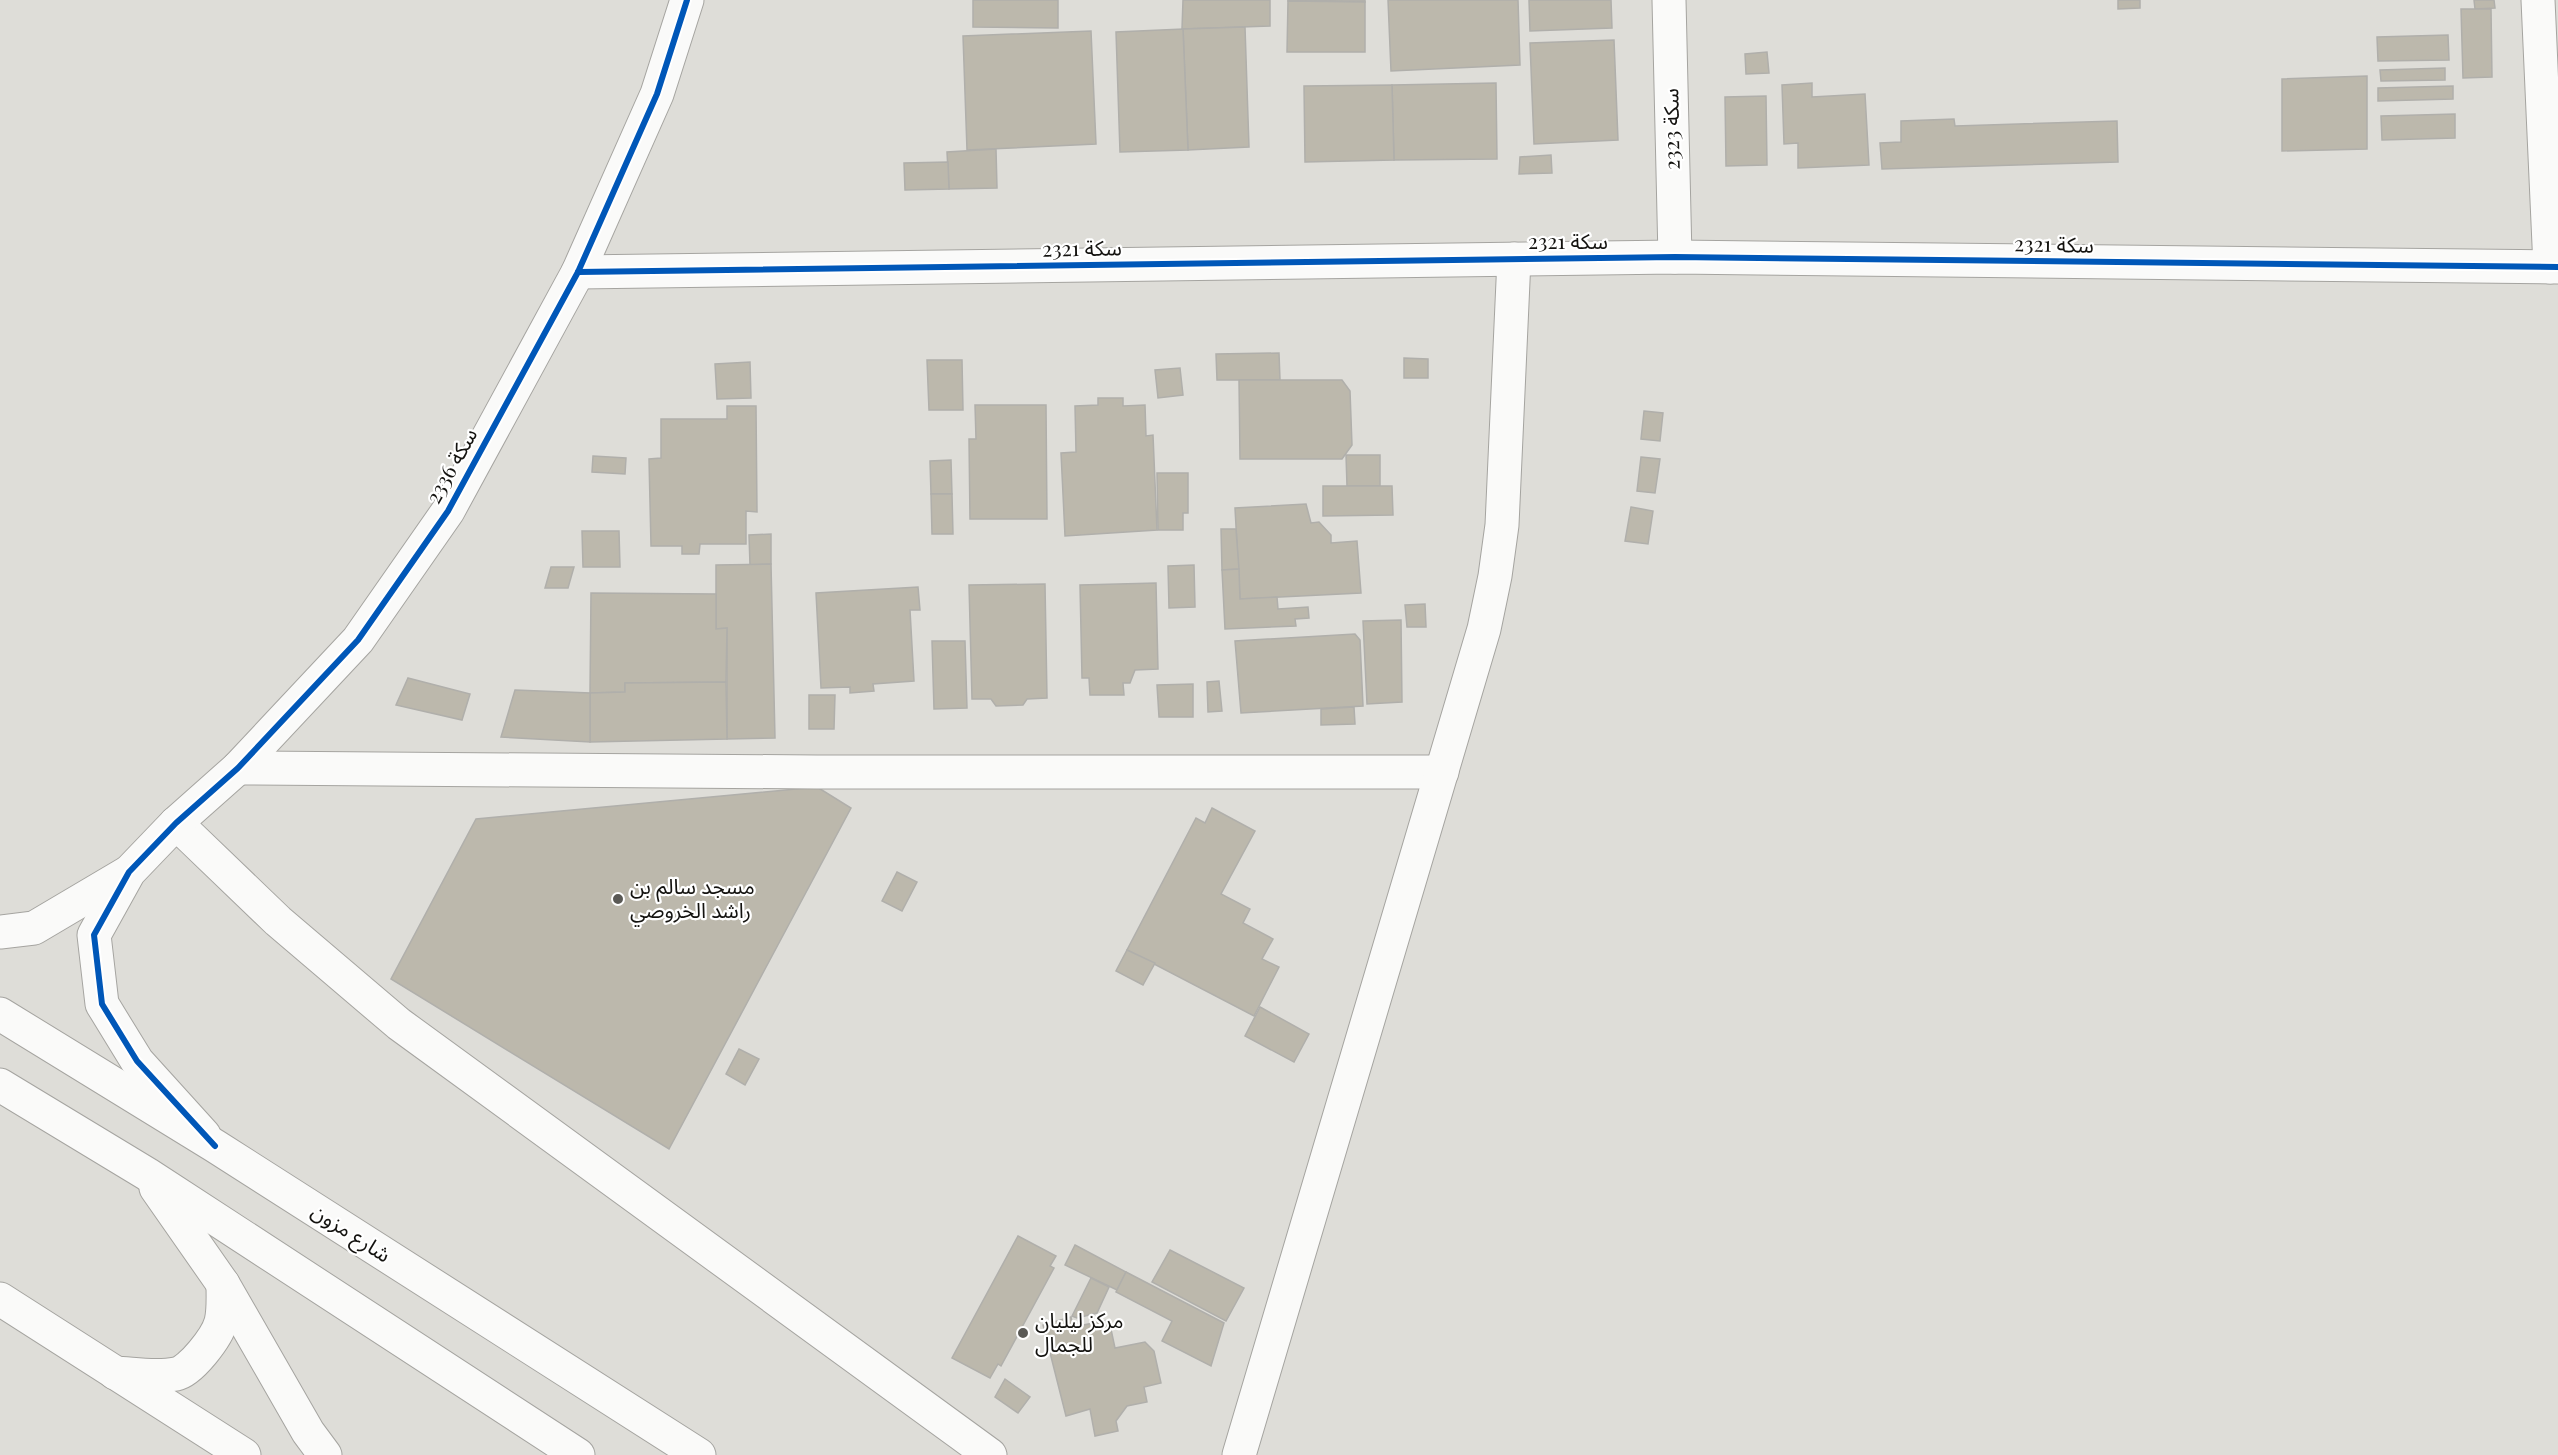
<svg xmlns="http://www.w3.org/2000/svg" width="2558" height="1455" font-family="'Playfair Display','Noto Sans Arabic',serif">
<style>
.building{fill:#bcb8ac;stroke:#b0afab;stroke-width:1.5}
.lines{fill:none;stroke-linecap:round;stroke-linejoin:round}
.minor-casing{stroke:#a5a4a0;stroke-width:35}
.tertiary-casing{stroke:#a5a4a0;stroke-width:35}
.primary-casing{stroke:#a5a4a0;stroke-width:35}
.minor{stroke:#fafaf9;stroke-width:33}
.tertiary{stroke:#fafaf9;stroke-width:33}
.primary{stroke:#fafaf9;stroke-width:33}
.cycleway-casing{stroke:#fff;stroke-width:10}
.cycleway{stroke:#0057b8;stroke-width:6}
.poi-dot{fill:#5a5955;stroke:#fff;stroke-width:2}
.labels{text-anchor:middle;stroke-width:4.5;stroke-linejoin:round;paint-order:stroke}
.street-label{font-size:21px;fill:#13120f;stroke:#fff}
.poi-label{font-size:21px;fill:#13120f;stroke:#fff;text-anchor:start}
</style>
<rect width="100%" height="100%" fill="#deddd8"/>
<g class="building">
<polygon points="973,0 1058,0 1058,28 973,27"/>
<polygon points="1183,0 1270,0 1270,26 1182,29"/>
<polygon points="1288,0 1365,0 1365,2 1288,1"/>
<polygon points="1388,0 1518,0 1520,65 1391,71"/>
<polygon points="1529,0 1611,0 1612,28 1530,31"/>
<polygon points="2118,0 2140,0 2140,8 2118,9"/>
<polygon points="2474,0 2494,0 2495,8 2475,9"/>
<polygon points="1288,1 1365,2 1365,52 1287,52"/>
<polygon points="2461,9 2491,9 2492,77 2463,78"/>
<polygon points="1245,27 1249,147 1188,150 1183,29"/>
<polygon points="1183,29 1188,150 1120,152 1116,32"/>
<polygon points="1091,31 1096,144 967,150 963,36"/>
<polygon points="2448,35 2449,60 2378,61 2377,37"/>
<polygon points="1614,40 1618,140 1534,144 1530,43"/>
<polygon points="1767,52 1769,73 1746,74 1745,54"/>
<polygon points="2445,68 2445,80 2381,81 2380,70"/>
<polygon points="2367,76 2367,149 2282,151 2282,79"/>
<polygon points="1496,83 1497,159 1394,160 1392,85"/>
<polygon points="1812,83 1812,97 1865,94 1869,165 1798,168 1798,143 1784,144 1782,85"/>
<polygon points="1392,85 1394,160 1305,162 1304,86"/>
<polygon points="2453,86 2453,99 2378,101 2378,88"/>
<polygon points="1766,96 1767,165 1726,166 1725,97"/>
<polygon points="2455,114 2455,138 2382,140 2381,116"/>
<polygon points="1954,119 1955,126 2117,121 2118,162 1882,169 1880,143 1901,142 1901,121"/>
<polygon points="996,149 997,188 949,189 947,152"/>
<polygon points="1551,155 1552,173 1519,174 1520,157"/>
<polygon points="948,162 949,189 905,190 904,163"/>
<polygon points="1279,353 1280,380 1217,380 1216,354"/>
<polygon points="1404,358 1428,359 1428,378 1404,378"/>
<polygon points="927,360 962,360 963,410 929,410"/>
<polygon points="750,362 751,398 717,399 715,364"/>
<polygon points="1180,368 1183,395 1158,398 1155,370"/>
<polygon points="1239,380 1342,380 1350,391 1352,445 1342,459 1240,459"/>
<polygon points="1098,398 1123,398 1123,406 1145,405 1146,436 1153,435 1157,530 1065,536 1061,453 1076,452 1075,406 1098,405"/>
<polygon points="975,405 1046,405 1047,519 970,519 969,439 976,439"/>
<polygon points="727,406 756,406 757,512 746,511 746,544 700,544 699,554 682,554 682,546 651,546 649,459 661,458 661,419 727,419"/>
<polygon points="1644,411 1663,413 1660,441 1641,439"/>
<polygon points="1346,455 1380,455 1380,486 1347,486"/>
<polygon points="593,456 626,458 625,474 592,472"/>
<polygon points="1641,457 1660,459 1655,493 1637,491"/>
<polygon points="951,460 952,494 931,494 930,461"/>
<polygon points="1157,473 1188,473 1188,513 1183,513 1183,530 1158,530"/>
<polygon points="1323,486 1392,486 1393,515 1323,516"/>
<polygon points="931,494 952,494 953,534 932,534"/>
<polygon points="1306,504 1311,523 1319,522 1331,535 1331,543 1357,541 1361,593 1240,599 1235,508"/>
<polygon points="1631,507 1653,511 1648,544 1625,541"/>
<polygon points="1221,529 1236,529 1239,569 1222,570"/>
<polygon points="582,531 619,531 620,567 583,567"/>
<polygon points="771,534 771,564 750,565 749,535"/>
<polygon points="771,564 775,738 727,739 727,628 716,629 716,565"/>
<polygon points="1194,565 1195,607 1169,608 1168,566"/>
<polygon points="551,567 574,567 568,588 545,588"/>
<polygon points="1239,569 1240,599 1277,597 1278,609 1308,607 1309,618 1295,619 1296,626 1225,629 1222,570"/>
<polygon points="1156,583 1158,669 1135,670 1130,683 1123,683 1124,695 1090,695 1089,678 1082,678 1080,585"/>
<polygon points="1045,584 1047,698 1027,699 1023,705 996,706 991,699 972,699 969,585"/>
<polygon points="918,587 920,610 910,610 914,681 873,684 874,691 850,693 850,687 821,688 816,593"/>
<polygon points="591,593 716,594 716,629 727,628 726,682 625,683 625,692 590,693"/>
<polygon points="1425,604 1426,627 1407,627 1405,605"/>
<polygon points="1401,620 1402,702 1367,704 1363,621"/>
<polygon points="1355,634 1360,640 1363,706 1241,713 1235,641"/>
<polygon points="932,641 965,641 967,708 934,709"/>
<polygon points="408,678 470,694 462,720 396,705"/>
<polygon points="1219,681 1222,711 1208,712 1207,682"/>
<polygon points="726,682 727,739 590,742 590,693 625,692 625,683"/>
<polygon points="1193,684 1193,717 1159,717 1157,685"/>
<polygon points="515,690 590,693 590,742 501,737"/>
<polygon points="809,695 835,695 834,729 809,729"/>
<polygon points="1354,707 1355,724 1321,725 1321,709"/>
<polygon points="817,787 851,808 669,1149 391,979 476,819"/>
<polygon points="1212,808 1255,831 1221,894 1250,909 1243,923 1273,939 1262,959 1279,967 1254,1016 1127,950 1196,818 1205,823"/>
<polygon points="897,872 917,882 902,911 882,901"/>
<polygon points="1127,950 1155,963 1143,985 1116,971"/>
<polygon points="1260,1007 1309,1034 1294,1062 1245,1036"/>
<polygon points="739,1049 759,1059 745,1085 726,1074"/>
<polygon points="1018,1236 1056,1256 1050,1266 1054,1268 1001,1366 998,1364 990,1378 952,1358"/>
<polygon points="1075,1245 1126,1272 1117,1290 1065,1265"/>
<polygon points="1170,1250 1244,1288 1226,1321 1152,1282"/>
<polygon points="1126,1272 1224,1323 1211,1366 1162,1341 1172,1321 1116,1292"/>
<polygon points="1091,1278 1109,1287 1097,1313 1077,1318 1072,1316"/>
<polygon points="1071,1317 1073,1327 1109,1320 1115,1348 1145,1342 1154,1351 1161,1383 1144,1387 1147,1402 1127,1406 1116,1421 1118,1431 1095,1436 1090,1409 1066,1416 1043,1325"/>
<polygon points="1005,1379 1030,1397 1018,1413 995,1397"/>
</g>
<g class="lines">
<defs>
<g id="minor">
<polyline points="1669,0 1675,257"/>
<polyline points="2538,0 2550,267"/>
<polyline points="578,272 1675,257 2558,267"/>
<polyline points="238,768 817,772 1442,772"/>
<polyline points="176,823 278,921 399,1024 990,1455"/>
<polyline points="0,932 34,928 127,873"/>
<polyline points="204,1135 137,1061 102,1004 94,935 129,872 176,823 238,768 358,640 448,511 578,272 657,94 687,0"/>
<polyline points="1239,1455 1484,629 1495,576 1502,525 1514,259"/>
</g>
<polyline id="tertiary" points="0,1299 244,1455"/>
<g id="primary">
<polyline points="0,1014 215,1146 699,1455"/>
<polyline points="0,1085 147,1174 578,1455"/>
<polyline points="156,1188 223,1284 308,1432 325,1455"/>
<path d="M115,1373C135,1374 156,1378 176,1374C191,1371 217,1337 221,1322C224,1310 223,1297 223,1284"/>
</g>
</defs>
<use href="#minor" class="minor-casing"/>
<use href="#tertiary" class="tertiary-casing"/>
<use href="#primary" class="primary-casing"/>
<use href="#minor" class="minor"/>
<use href="#tertiary" class="tertiary"/>
<use href="#primary" class="primary"/>
<defs>
<g id="cycleway">
<polyline points="578,272 1675,257 2558,267"/>
<polyline points="215,1146 137,1061 102,1004 94,935 129,872 176,823 238,768 358,640 448,511 578,272 657,94 687,0"/>
</g>
</defs>
<use href="#cycleway" class="cycleway-casing"/>
<use href="#cycleway" class="cycleway"/>
</g>
<g class="poi-dot">
<circle cx="618" cy="899" r="6"/>
<circle cx="1023" cy="1333" r="6"/>
</g>
<g class="labels">
<g class="street-label">
<text transform="translate(1672 129) rotate(-91)" y="7">سكة 2323</text>
<text x="1568" y="249">سكة 2321</text>
<text transform="translate(2054 245) rotate(1)" y="7">سكة 2321</text>
<text transform="translate(1082 249) rotate(-1)" y="7">سكة 2321</text>
<text transform="translate(452 466) rotate(-61)" y="7">سكة 2336</text>
<text transform="translate(351 1233) rotate(33)" y="7">شارع مزون</text>
</g>
<g class="poi-label">
<text x="630" y="894">مسجد سالم بن<tspan x="630" dy="24">راشد الخروصي</tspan></text>
<text x="1035" y="1328">مركز ليليان<tspan x="1035" dy="24">للجمال</tspan></text>
</g>
</g>
</svg>
